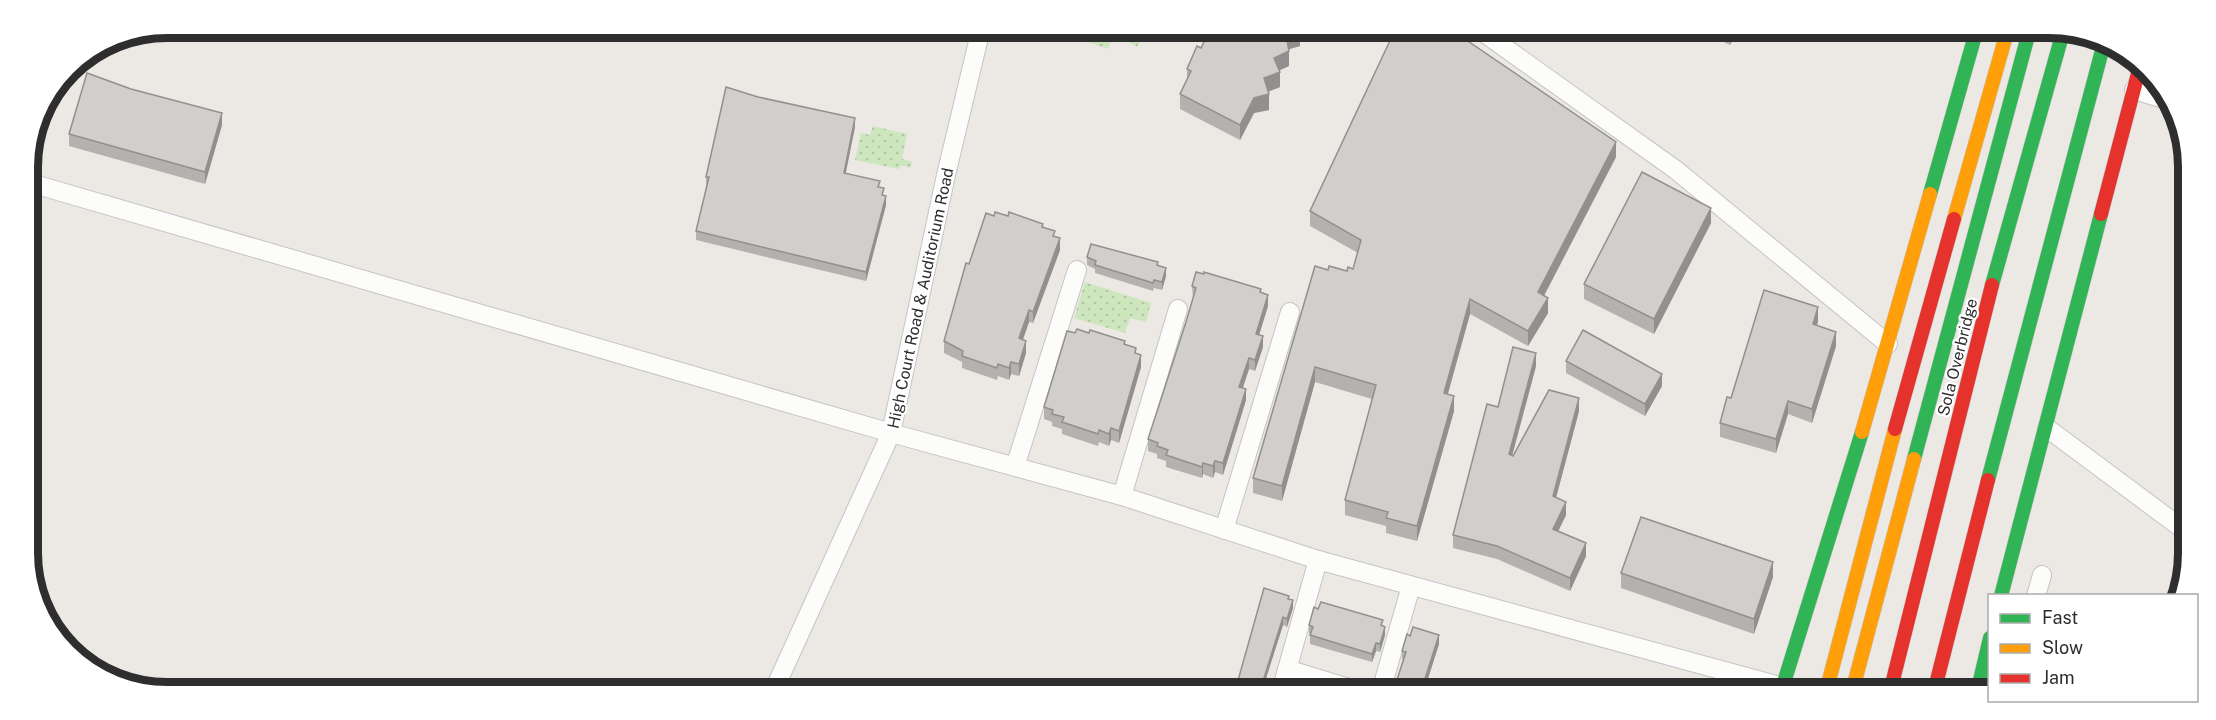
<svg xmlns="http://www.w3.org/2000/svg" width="2216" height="720" font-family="'Public Sans',sans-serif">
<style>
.grass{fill:url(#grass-dots)}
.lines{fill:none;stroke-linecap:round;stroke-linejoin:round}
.street-casing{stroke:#c5c4c5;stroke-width:20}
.fast-casing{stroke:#c5c4c5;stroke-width:15}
.slow-casing{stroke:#c5c4c5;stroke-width:15}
.jam-casing{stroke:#c5c4c5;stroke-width:15}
.street{stroke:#fcfcfb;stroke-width:18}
.fast{stroke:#30b455;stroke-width:14}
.slow{stroke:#ff9f0a;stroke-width:14}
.jam{stroke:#e5322d;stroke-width:14}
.wall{fill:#b4b1af}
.shaded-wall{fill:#92908e}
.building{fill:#d1cecb;stroke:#92908e;stroke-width:1.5}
.labels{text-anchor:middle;stroke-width:4.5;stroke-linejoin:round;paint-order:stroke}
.street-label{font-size:16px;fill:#2e2e2e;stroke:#fff}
.rim{fill:none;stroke:#2e2e2e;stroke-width:8}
</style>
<defs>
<pattern id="grass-dots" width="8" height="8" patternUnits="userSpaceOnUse" patternTransform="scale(1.5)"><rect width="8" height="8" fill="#cee6be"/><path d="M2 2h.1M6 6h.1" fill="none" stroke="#b1c6a4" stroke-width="1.8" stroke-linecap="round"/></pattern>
</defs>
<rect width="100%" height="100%" fill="#ece8e4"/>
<g class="grass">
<polygon points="1051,29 1148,29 1137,47 1114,34 1108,49"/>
<polygon points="873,126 907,134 902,159 912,162 910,168 901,165 899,169 855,160 861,133 870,135"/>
<polygon points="1085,282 1151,303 1146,322 1130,318 1125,333 1074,318"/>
</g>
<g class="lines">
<defs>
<g id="street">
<polyline points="1480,30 1676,170 1888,344"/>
<polyline points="2134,90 2167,100"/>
<polyline points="27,182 891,433 1122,496 1318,560 1783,687"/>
<polyline points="2047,428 2184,530"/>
<polyline points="1015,467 1077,270"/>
<polyline points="1122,496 1178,309"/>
<polyline points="1224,530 1290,312"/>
<polyline points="2036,596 2042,575"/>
<polyline points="1287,669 1359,691"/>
<polyline points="774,690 891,433 946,175 981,29"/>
<polyline points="1281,691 1318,560"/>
<polyline points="1381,691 1411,586"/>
</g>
<g id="fast">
<polyline points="1930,194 1976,32"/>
<polyline points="1992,285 2063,32"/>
<polyline points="1914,459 2029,32"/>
<polyline points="1988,480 2104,43"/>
<polyline points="2001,596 2101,214"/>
<polyline points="1781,692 1862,432"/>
<polyline points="1977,693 1990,638"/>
</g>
<g id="slow">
<polyline points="1954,219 2007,32"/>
<polyline points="1862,432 1930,194"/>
<polyline points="1826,692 1895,429"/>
<polyline points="1852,692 1914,459"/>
</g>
<g id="jam">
<polyline points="2101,214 2140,66"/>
<polyline points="1895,429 1954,219"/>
<polyline points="1890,692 1992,285"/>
<polyline points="1934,692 1988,480"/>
</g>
</defs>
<use href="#street" class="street-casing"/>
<use href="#fast" class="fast-casing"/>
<use href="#slow" class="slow-casing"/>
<use href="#jam" class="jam-casing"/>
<use href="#street" class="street"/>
<use href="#fast" class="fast"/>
<use href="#slow" class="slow"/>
<use href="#jam" class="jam"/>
</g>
<g class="wall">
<polygon points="1465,30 1464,39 1616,157 1544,296 1548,313 1528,346 1470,314 1447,394 1454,411 1417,541 1386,533 1386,526 1345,515 1345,500 1372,399 1315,382 1282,501 1253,493 1253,478 1328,270 1347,271 1353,269 1358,253 1310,226 1310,211"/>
<polygon points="1700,31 1737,31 1730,45"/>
<polygon points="1300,46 1289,49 1289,66 1279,70 1280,87 1268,92 1269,110 1254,113 1240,140 1180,109 1180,94 1187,80 1187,69 1201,48"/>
<polygon points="222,125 205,184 69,146 69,134"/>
<polygon points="855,127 845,174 880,187 884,196 886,205 866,281 696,240 696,231 707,186 706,186 706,177"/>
<polygon points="994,216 1043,227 1055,236 1060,250 1033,323 1029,322 1023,340 1026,353 1019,376 1011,374 1009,380 998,376 997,380 962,368 962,362 944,353 944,341 969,264"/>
<polygon points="1711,223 1654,334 1584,299 1584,284"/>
<polygon points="1087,257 1158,265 1166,276 1162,290 1154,288 1153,291 1095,273 1095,269 1087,265"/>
<polygon points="1192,286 1261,292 1268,306 1259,335 1263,347 1255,371 1249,369 1243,388 1246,400 1223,475 1215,472 1213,478 1203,474 1202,478 1166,467 1166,461 1157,458 1157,454 1148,451 1148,439 1186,322 1193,298"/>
<polygon points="1818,321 1817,326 1836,346 1812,423 1788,414 1776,453 1720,437 1720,423 1731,398"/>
<polygon points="1075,333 1125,344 1136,354 1141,367 1119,443 1111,440 1109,446 1099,442 1098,446 1062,434 1062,429 1052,426 1052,422 1044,419 1044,407"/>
<polygon points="1566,361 1662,386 1645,416 1566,373"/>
<polygon points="1536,366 1512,456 1579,411 1556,498 1566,515 1558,531 1586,556 1570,591 1497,559 1453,548 1453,535"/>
<polygon points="1621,573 1773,577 1754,634 1621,588"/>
<polygon points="1289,599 1293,608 1287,627 1283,625 1262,691 1235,691"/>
<polygon points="1309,625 1383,626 1385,635 1380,652 1376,651 1372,662 1310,644 1310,634 1309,633"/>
<polygon points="1439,644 1424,691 1388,691 1395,686 1403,659 1402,659 1402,651"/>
</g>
<g class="shaded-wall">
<polygon points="1461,30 1465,30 1465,38 1459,50 1459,35"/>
<polygon points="1300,31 1300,46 1286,50 1286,35"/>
<polygon points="1731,31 1737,31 1730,45 1730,33"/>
<polygon points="1289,51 1289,66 1274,73 1274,58"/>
<polygon points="1280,72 1280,87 1264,93 1264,78"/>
<polygon points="1269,94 1269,110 1254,113 1240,140 1240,125 1254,98"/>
<polygon points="222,113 222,125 205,184 205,172"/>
<polygon points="855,118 855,127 844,182 844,173"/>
<polygon points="1616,142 1616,157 1538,307 1538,292"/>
<polygon points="886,196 886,205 866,281 866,272"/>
<polygon points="1711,208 1711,223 1654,334 1654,319"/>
<polygon points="1060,238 1060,250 1033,323 1033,312"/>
<polygon points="1166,268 1166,276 1162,290 1162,282"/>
<polygon points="1268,295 1268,306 1256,345 1256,334"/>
<polygon points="1548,298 1548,313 1528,346 1528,331"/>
<polygon points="1470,299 1470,314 1444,408 1444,393"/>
<polygon points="1818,307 1818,321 1813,338 1813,324"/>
<polygon points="1029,310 1029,322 1019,350 1019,338"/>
<polygon points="1836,332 1836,346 1812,423 1812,409"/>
<polygon points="1263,336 1263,347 1255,371 1255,360"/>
<polygon points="1026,341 1026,353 1019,376 1019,364"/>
<polygon points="1536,353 1536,366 1509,467 1509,454"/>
<polygon points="1141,355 1141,367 1119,443 1119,431"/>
<polygon points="1249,358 1249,369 1239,398 1239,387"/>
<polygon points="1011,362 1011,374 1009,380 1009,368"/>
<polygon points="1315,367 1315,382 1282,501 1282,486"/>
<polygon points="1662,374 1662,386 1645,416 1645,404"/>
<polygon points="1246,389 1246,400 1223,475 1223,463"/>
<polygon points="1454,396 1454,411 1417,541 1417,526"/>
<polygon points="1579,398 1579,411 1553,509 1553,496"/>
<polygon points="1788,401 1788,414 1776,453 1776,439"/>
<polygon points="1111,428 1111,440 1109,446 1109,434"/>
<polygon points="1215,461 1215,472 1213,478 1213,466"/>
<polygon points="1203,463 1203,474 1202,478 1202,467"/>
<polygon points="1566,502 1566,515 1553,542 1553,529"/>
<polygon points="1586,543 1586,556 1570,591 1570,578"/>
<polygon points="1773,562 1773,577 1754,634 1754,619"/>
<polygon points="1293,600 1293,608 1287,627 1287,619"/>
<polygon points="1283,617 1283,625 1262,691 1260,691"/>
<polygon points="1385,627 1385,635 1380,652 1380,644"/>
<polygon points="1439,635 1439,644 1424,691 1421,691"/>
<polygon points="1376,643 1376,651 1372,662 1372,654"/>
</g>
<g class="building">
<polygon points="1210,30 1299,30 1286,35 1289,51 1274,58 1280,72 1264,78 1269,94 1254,98 1240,125 1180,94 1191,71 1187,69 1197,46 1201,48"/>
<polygon points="1395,30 1461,30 1459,35 1616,142 1538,292 1548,298 1528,331 1470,299 1444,393 1454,396 1417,526 1386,518 1388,512 1345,500 1376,385 1315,367 1282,486 1253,478 1315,266 1328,270 1329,266 1347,271 1348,267 1353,269 1361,240 1310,211"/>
<polygon points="87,73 131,89 222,113 205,172 69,134"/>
<polygon points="726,87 758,97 855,118 844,173 880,181 878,187 884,188 882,195 886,196 866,272 696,231 709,177 706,177"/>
<polygon points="1642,172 1711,208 1654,319 1584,284"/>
<polygon points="995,212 1008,216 1009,212 1043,224 1042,227 1055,231 1053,236 1060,238 1033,312 1029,310 1019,338 1026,341 1019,364 1011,362 1009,368 998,364 997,368 962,356 963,351 944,341 966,263 969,264 986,213 994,216"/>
<polygon points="1091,244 1158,262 1157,265 1166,268 1162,282 1154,280 1153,283 1095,265 1096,261 1087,257"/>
<polygon points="1196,272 1204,274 1204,272 1261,289 1260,292 1268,295 1256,334 1263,336 1255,360 1249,358 1239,387 1246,389 1223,463 1215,461 1213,466 1203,463 1202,467 1166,455 1168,450 1157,446 1158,443 1148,439 1186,322 1196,288 1192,286"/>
<polygon points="1764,290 1818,307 1813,324 1836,332 1812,409 1788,401 1776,439 1720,423 1727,397 1731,398"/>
<polygon points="1077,329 1089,333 1090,330 1125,341 1124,344 1136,348 1135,353 1141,355 1119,431 1111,428 1109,434 1099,430 1098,434 1062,422 1064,417 1052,414 1053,410 1044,407 1067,331 1075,333"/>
<polygon points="1583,330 1662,374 1645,404 1566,361"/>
<polygon points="1513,347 1536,353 1509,454 1513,456 1549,390 1579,398 1553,496 1566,502 1553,529 1586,543 1570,578 1497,546 1453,535 1487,404 1498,407"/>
<polygon points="1641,517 1773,562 1754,619 1621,573"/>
<polygon points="1264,588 1289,596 1288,599 1293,600 1287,619 1283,617 1260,691 1235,691"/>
<polygon points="1321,602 1383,620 1381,625 1385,627 1380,644 1376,643 1372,654 1310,635 1313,627 1309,625 1314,607 1318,609"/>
<polygon points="1413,627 1439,635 1421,691 1388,691 1392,685 1395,686 1406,652 1402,651 1407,634 1410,636"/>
</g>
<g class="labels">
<g class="street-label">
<text transform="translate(920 298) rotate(-78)" y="6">High Court Road &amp; Auditorium Road</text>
<text transform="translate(1957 357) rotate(-76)" y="6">Sola Overbridge</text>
</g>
</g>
<path d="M0 0H2216V720H0ZM167 38H2049A129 129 0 0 1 2178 167V553A129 129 0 0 1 2049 682H167A129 129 0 0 1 38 553V167A129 129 0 0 1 167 38Z" fill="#fff" fill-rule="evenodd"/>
<path class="rim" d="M167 38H2049A129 129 0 0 1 2178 167V553A129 129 0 0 1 2049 682H167A129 129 0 0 1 38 553V167A129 129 0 0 1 167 38Z"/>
<rect x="1988" y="594" width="210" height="108" fill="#ffffff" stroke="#ababab" stroke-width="1.5"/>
<rect x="2000" y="614" width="30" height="9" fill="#30b455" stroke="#ababab" stroke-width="1.5"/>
<text x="2042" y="624" font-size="18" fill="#2e2e2e">Fast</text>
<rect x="2000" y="644" width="30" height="9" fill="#ff9f0a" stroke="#ababab" stroke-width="1.5"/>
<text x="2042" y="654" font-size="18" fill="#2e2e2e">Slow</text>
<rect x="2000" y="674" width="30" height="9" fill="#e5322d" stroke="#ababab" stroke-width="1.5"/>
<text x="2042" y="684" font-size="18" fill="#2e2e2e">Jam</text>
</svg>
